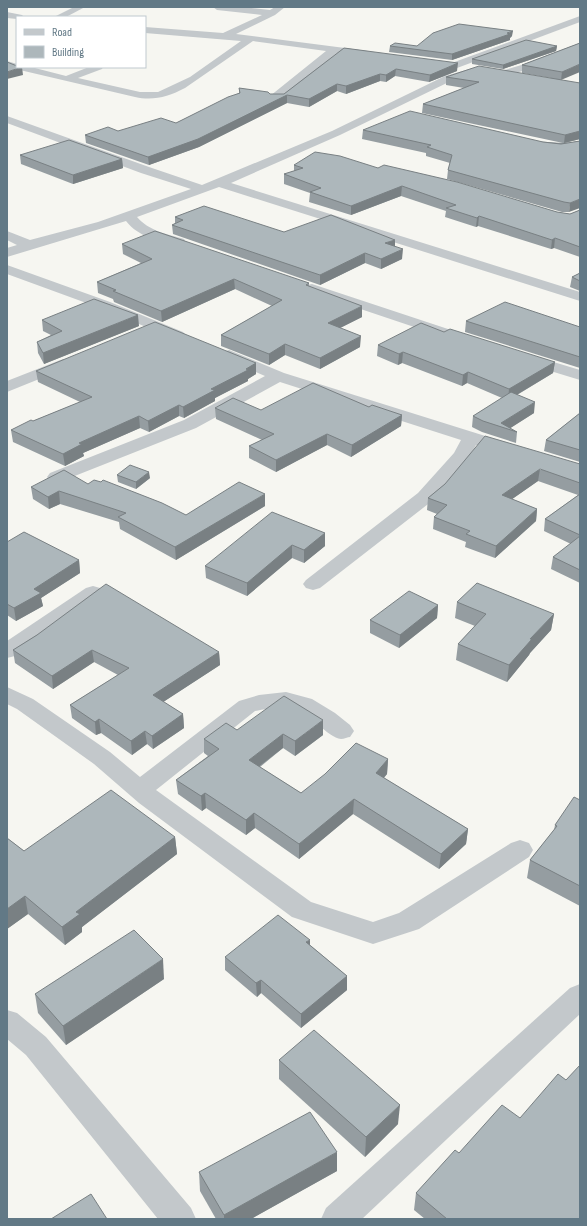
<svg xmlns="http://www.w3.org/2000/svg" width="587" height="1226" font-family="'Sofia Sans Condensed',sans-serif">
<style>
.lines{fill:none;stroke-linecap:round;stroke-linejoin:round}
.minor{fill:#c3c8cb;fill-rule:evenodd}
.wall{fill:#959da1}
.shaded-wall{fill:#798083}
.building{fill:#adb7bb;stroke:#798083}
</style>
<rect width="100%" height="100%" fill="#f6f6f1"/>
<g class="lines">
<g class="minor">
<polygon points="74,7 85,7 66,17 54,17"/>
<path d="M213,7H242L270,10L275,7H285L275,15L236,34L368,51L373,54L368,57L337,53L278,100H270L269,98L270,96L326,51L253,41L185,88C168,97 153,101 135,97L7,67V61L17,64V67H31L66,76L89,67H103L102,69L78,78L140,92H158L190,77L241,41L145,33V27L223,33L262,15L217,10Z"/>
<polygon points="7,12 22,15 24,17 17,17 17,19 7,18"/>
<polygon points="580,16 580,22 457,68 453,69 448,66 449,64"/>
<polygon points="580,43 580,49 536,67 502,77 497,74 498,72 528,63"/>
<path d="M473,68L477,69L478,71L477,73L453,80L340,135L231,183L580,292V301L219,187L137,217C149,231 167,234 184,239L186,242L184,245L179,246C161,242 138,237 126,221L7,257V248L17,245L7,240V231L30,240L98,222L191,189L141,173L7,123V116L149,167L202,185L332,131L445,76Z"/>
<polygon points="7,265 110,302 183,332 186,335 183,338 178,340 173,338 100,308 7,274"/>
<polygon points="312,284 451,330 454,333 451,336 446,338 441,336 307,291 305,288 307,285"/>
<polygon points="229,350 284,373 514,445 517,449 514,453 508,454 476,445 468,459 432,501 320,588 313,590 306,588 303,584 306,580 418,493 454,453 461,440 280,382 196,428 62,481 56,482 50,481 47,477 50,473 184,420 265,376 223,358 221,355 223,352"/>
<polygon points="527,354 580,370 580,380 521,362 519,359 521,356"/>
<polygon points="63,359 69,361 71,364 69,367 7,392 7,381"/>
<polygon points="93,586 100,588 103,592 100,596 15,656 7,658 7,641 86,588"/>
<path d="M7,687L33,699L110,752L140,777L239,701L259,695L286,692L312,699L335,713L350,725L354,731L350,737C348,737 344,739 341,739C328,738 309,712 292,708C280,705 266,709 255,711L156,790L311,902L373,922L399,913L511,843L520,840L529,843L533,850L529,857L419,929L373,944L292,917L139,803L94,764L17,709L7,704Z"/>
<polygon points="580,984 580,1014 362,1219 321,1219 326,1208 570,988"/>
<polygon points="7,1010 17,1013 46,1037 191,1208 196,1219 158,1219 26,1055 7,1039"/>
</g>
</g>
<g class="wall">
<polygon points="512,36 510,38 510,40 452,60 389,52 390,46 417,46"/>
<polygon points="580,43 561,80 580,139 565,143 580,141 569,212 562,212 447,179 448,170 450,163 426,156 426,153 362,139 363,130 563,143 422,113 423,104 464,88 446,85 446,77 551,78 522,73 522,65"/>
<polygon points="557,46 556,51 503,69 472,64 472,59"/>
<polygon points="344,48 457,71 429,82 395,76 386,82 380,81 346,94 337,91 309,107 287,103 199,147 149,165 86,143 85,135 118,131 176,123 239,93 239,88 270,94 284,94"/>
<polygon points="20,155 122,159 123,168 73,184 21,164"/>
<polygon points="294,165 378,168 557,212 570,214 580,210 580,257 554,248 551,249 478,226 476,227 445,217 446,211 401,196 351,215 309,202 310,193 284,184 284,174 294,171"/>
<polygon points="175,217 284,232 395,246 402,259 381,269 365,263 320,285 173,234 172,225 175,223"/>
<polygon points="122,244 309,283 309,286 362,317 340,328 360,347 320,369 285,355 269,365 221,346 221,335 272,306 235,289 162,322 114,302 113,299 98,293 97,282 141,263 123,254"/>
<polygon points="580,273 580,291 570,287 572,277"/>
<polygon points="42,320 139,326 44,364 38,353 37,342 51,335 43,331"/>
<polygon points="466,321 580,327 580,368 465,332"/>
<polygon points="444,332 555,362 553,373 517,395 534,413 510,428 517,432 516,443 482,432 472,427 473,416 502,398 467,383 462,386 402,363 398,365 377,356 378,345"/>
<polygon points="256,363 256,374 248,379 248,381 215,398 215,401 184,418 179,416 149,432 140,428 83,453 84,456 65,466 13,442 11,430 33,421 80,402 38,382 36,371"/>
<polygon points="369,407 402,415 401,426 351,457 327,445 276,472 249,458 249,446 262,440 216,419 215,408 261,410"/>
<polygon points="580,413 580,462 544,451 546,440"/>
<polygon points="580,464 580,583 551,569 553,557 571,544 544,531 545,519 578,495 538,481 512,499 537,509 536,521 495,558 465,547 466,542 433,529 434,517 437,514 427,510 428,498 445,484"/>
<polygon points="117,475 150,478 136,489 118,482"/>
<polygon points="88,484 186,515 265,506 176,560 120,529 119,522 60,504 49,509 33,499 31,487"/>
<polygon points="325,533 325,546 304,563 292,558 247,596 206,578 205,566"/>
<polygon points="7,542 79,560 80,573 41,598 43,606 16,621 7,615"/>
<polygon points="457,602 554,614 551,630 530,653 529,655 507,682 456,660 458,644 475,626 455,618"/>
<polygon points="438,605 437,618 399,648 370,633 370,620"/>
<polygon points="37,635 219,652 220,665 163,702 183,714 184,728 153,749 147,744 132,755 101,733 96,735 72,718 70,705 118,675 94,662 53,689 15,663 13,650"/>
<polygon points="237,730 323,735 295,756 283,748 260,767 301,793 388,759 387,774 384,778 468,829 466,844 439,869 353,814 299,859 255,828 246,835 206,808 202,811 178,794 176,780 208,756 204,753 204,739"/>
<polygon points="580,800 580,906 527,878 530,860 554,830 555,825"/>
<polygon points="175,837 177,854 82,927 82,932 65,945 28,914 7,929 7,838 24,851"/>
<polygon points="310,945 347,976 347,990 301,1028 261,993 257,997 225,970 225,957"/>
<polygon points="164,979 66,1045 38,1013 35,994"/>
<polygon points="279,1060 398,1124 365,1157 279,1079"/>
<polygon points="566,1080 580,1219 425,1219 414,1210 416,1193 459,1153 520,1118"/>
<polygon points="337,1171 251,1219 216,1219 200,1191 199,1172"/>
</g>
<g class="shaded-wall">
<polygon points="513,31 512,36 510,38 510,40 452,60 452,54"/>
<polygon points="557,46 556,51 503,69 503,65"/>
<polygon points="458,63 457,71 429,82 430,75"/>
<polygon points="580,64 580,72 561,80 562,72"/>
<polygon points="22,67 23,75 7,79 7,72"/>
<polygon points="396,69 395,76 386,82 386,75"/>
<polygon points="380,74 380,81 346,94 346,86"/>
<polygon points="337,84 337,91 309,107 309,99"/>
<polygon points="287,95 287,103 199,147 149,165 148,157"/>
<polygon points="580,131 580,139 564,143 565,135"/>
<polygon points="122,159 123,168 73,184 73,175"/>
<polygon points="402,186 401,196 351,215 351,206"/>
<polygon points="580,199 580,208 569,212 570,203"/>
<polygon points="479,216 478,226 476,227 477,218"/>
<polygon points="555,238 554,248 551,249 552,240"/>
<polygon points="395,240 395,249 385,243"/>
<polygon points="403,249 402,259 381,269 381,259"/>
<polygon points="365,253 365,263 320,285 320,275"/>
<polygon points="234,279 235,289 162,322 161,311"/>
<polygon points="362,306 362,317 328,334 328,323"/>
<polygon points="138,315 139,326 44,364 43,353"/>
<polygon points="361,336 360,347 320,369 320,358"/>
<polygon points="285,344 285,355 269,365 269,354"/>
<polygon points="403,352 402,363 398,365 399,354"/>
<polygon points="555,362 553,373 508,400 509,389"/>
<polygon points="256,363 256,374 248,379 248,381 215,398 215,401 184,418 183,407 211,389"/>
<polygon points="468,372 467,383 462,386 463,375"/>
<polygon points="535,402 534,413 509,429 501,423"/>
<polygon points="179,405 179,416 149,432 148,421"/>
<polygon points="402,415 401,426 351,457 352,445"/>
<polygon points="139,416 140,428 83,453 84,456 65,466 63,454 79,443"/>
<polygon points="327,434 327,445 276,472 276,460"/>
<polygon points="540,469 538,481 501,507 502,495"/>
<polygon points="149,472 150,478 136,489 136,482"/>
<polygon points="59,491 60,504 49,509 48,497"/>
<polygon points="265,494 265,506 176,560 175,547"/>
<polygon points="537,509 536,521 495,558 496,546"/>
<polygon points="325,533 325,546 304,563 304,550"/>
<polygon points="292,545 292,558 247,596 247,583"/>
<polygon points="79,560 80,573 41,598 43,606 16,621 14,608 34,589"/>
<polygon points="438,605 437,618 399,648 400,635"/>
<polygon points="554,614 551,630 530,653 529,655 507,682 509,665 530,639"/>
<polygon points="92,650 94,662 53,689 52,676"/>
<polygon points="219,652 220,665 154,708 153,695"/>
<polygon points="183,714 184,728 153,749 152,736"/>
<polygon points="99,719 101,733 96,735 95,722"/>
<polygon points="323,720 323,735 295,756 295,741"/>
<polygon points="145,731 147,744 132,755 131,741"/>
<polygon points="283,734 283,748 249,774 249,760"/>
<polygon points="388,759 387,774 375,787 376,773"/>
<polygon points="205,793 206,808 202,811 201,796"/>
<polygon points="354,799 353,814 299,859 299,844"/>
<polygon points="254,813 255,828 246,835 246,820"/>
<polygon points="468,829 466,844 439,869 441,854"/>
<polygon points="175,837 177,854 82,927 82,932 65,945 62,927 76,912"/>
<polygon points="25,896 28,914 7,929 7,909"/>
<polygon points="310,940 310,953 306,942"/>
<polygon points="163,959 164,979 66,1045 63,1026"/>
<polygon points="347,976 347,990 301,1028 301,1014"/>
<polygon points="261,980 261,993 257,997 256,983"/>
<polygon points="400,1105 398,1124 365,1157 366,1137"/>
<polygon points="337,1152 337,1171 251,1219 224,1219 224,1215"/>
</g>
<g class="building">
<polygon points="459,24 513,31 507,33 510,34 452,54 390,46 395,43 417,46 433,33"/>
<polygon points="526,40 557,46 503,65 472,59"/>
<polygon points="580,43 580,64 562,72 522,65"/>
<polygon points="344,48 458,63 430,75 396,69 386,75 380,74 346,86 337,84 309,99 287,95 198,139 148,157 85,135 108,127 118,131 161,118 176,123 228,97 240,93 239,88 268,92 270,94 284,94"/>
<polygon points="7,62 17,66 17,67 22,67 7,72"/>
<polygon points="479,66 580,83 580,131 565,135 423,104 479,82 446,77"/>
<polygon points="410,111 543,142 561,144 580,141 580,199 570,203 564,202 448,170 452,155 427,147 431,145 363,130"/>
<polygon points="69,140 122,159 73,175 20,155"/>
<polygon points="315,152 340,156 378,168 384,165 457,182 557,212 570,214 580,210 580,247 555,238 552,240 479,216 477,218 446,208 456,205 402,186 351,206 310,192 321,188 284,174 303,168 294,165"/>
<polygon points="204,206 284,232 331,215 395,240 385,243 403,249 381,259 365,253 320,275 172,225 183,220 175,217"/>
<polygon points="155,231 309,283 306,285 362,306 328,323 361,336 320,358 285,344 269,354 221,335 282,300 234,279 161,311 113,291 116,290 97,282 152,259 122,244"/>
<polygon points="580,273 580,281 572,277"/>
<polygon points="94,299 138,315 43,353 37,342 62,331 42,320"/>
<polygon points="505,302 580,327 580,357 466,321"/>
<polygon points="155,322 256,363 246,369 248,370 211,389 215,390 183,407 179,405 148,421 139,416 79,443 82,444 63,454 11,430 31,420 33,421 92,397 36,371"/>
<polygon points="421,323 444,332 450,329 555,362 509,389 468,372 463,375 403,352 399,354 378,345"/>
<polygon points="313,383 369,407 372,405 402,415 352,445 327,434 276,460 249,446 274,434 215,408 233,398 261,410"/>
<polygon points="511,392 535,402 501,423 517,432 483,421 473,416"/>
<polygon points="580,413 580,450 546,440"/>
<polygon points="485,436 580,464 580,483 540,469 502,495 537,509 496,546 466,534 470,531 434,517 447,505 428,498 445,484"/>
<polygon points="130,465 149,472 136,482 117,475"/>
<polygon points="64,470 88,484 94,480 101,482 103,480 162,503 186,515 239,482 265,494 175,547 118,517 126,513 59,491 48,497 31,487"/>
<polygon points="580,494 580,535 545,519"/>
<polygon points="272,512 325,533 304,550 292,545 247,583 205,566"/>
<polygon points="24,532 79,560 34,589 41,593 14,608 7,604 7,542"/>
<polygon points="580,536 580,570 553,557"/>
<polygon points="477,583 554,614 530,639 532,639 509,665 458,644 486,614 457,602"/>
<polygon points="106,584 219,652 153,695 183,714 152,736 145,731 131,741 99,719 95,722 70,705 129,668 92,650 52,676 13,650 37,635"/>
<polygon points="409,591 438,605 400,635 370,620"/>
<polygon points="284,696 323,720 295,741 283,734 249,760 301,793 325,774 356,743 388,759 376,773 468,829 441,854 354,799 299,844 254,813 246,820 205,793 201,796 176,780 219,749 204,739 226,723 237,730"/>
<polygon points="111,790 175,837 76,912 80,914 62,927 25,896 7,909 7,838 24,851"/>
<polygon points="574,797 580,800 580,886 530,860 557,826 555,825"/>
<polygon points="278,915 310,940 306,942 347,976 301,1014 261,980 256,983 225,957"/>
<polygon points="134,930 163,959 63,1026 35,994"/>
<polygon points="314,1030 400,1105 366,1137 279,1060"/>
<polygon points="580,1065 580,1219 447,1219 416,1193 455,1150 459,1153 502,1105 520,1118 558,1074 566,1080"/>
<polygon points="310,1112 337,1152 224,1215 199,1172"/>
<polygon points="91,1194 107,1219 51,1219"/>
</g>
<rect width="587" height="1226" fill="none" stroke="#627986" stroke-width="16"/>
<rect x="16" y="16" width="130" height="52" fill="#ffffff" stroke="#c0c9cf"/>
<rect x="24" y="29" width="20" height="6" fill="#c3c8cb" stroke="#c0c9cf"/>
<text x="52" y="36" font-size="12" fill="#627986">Road</text>
<rect x="24" y="46" width="20" height="12" fill="#adb7bb" stroke="#c0c9cf"/>
<text x="52" y="56" font-size="12" fill="#627986">Building</text>
</svg>
